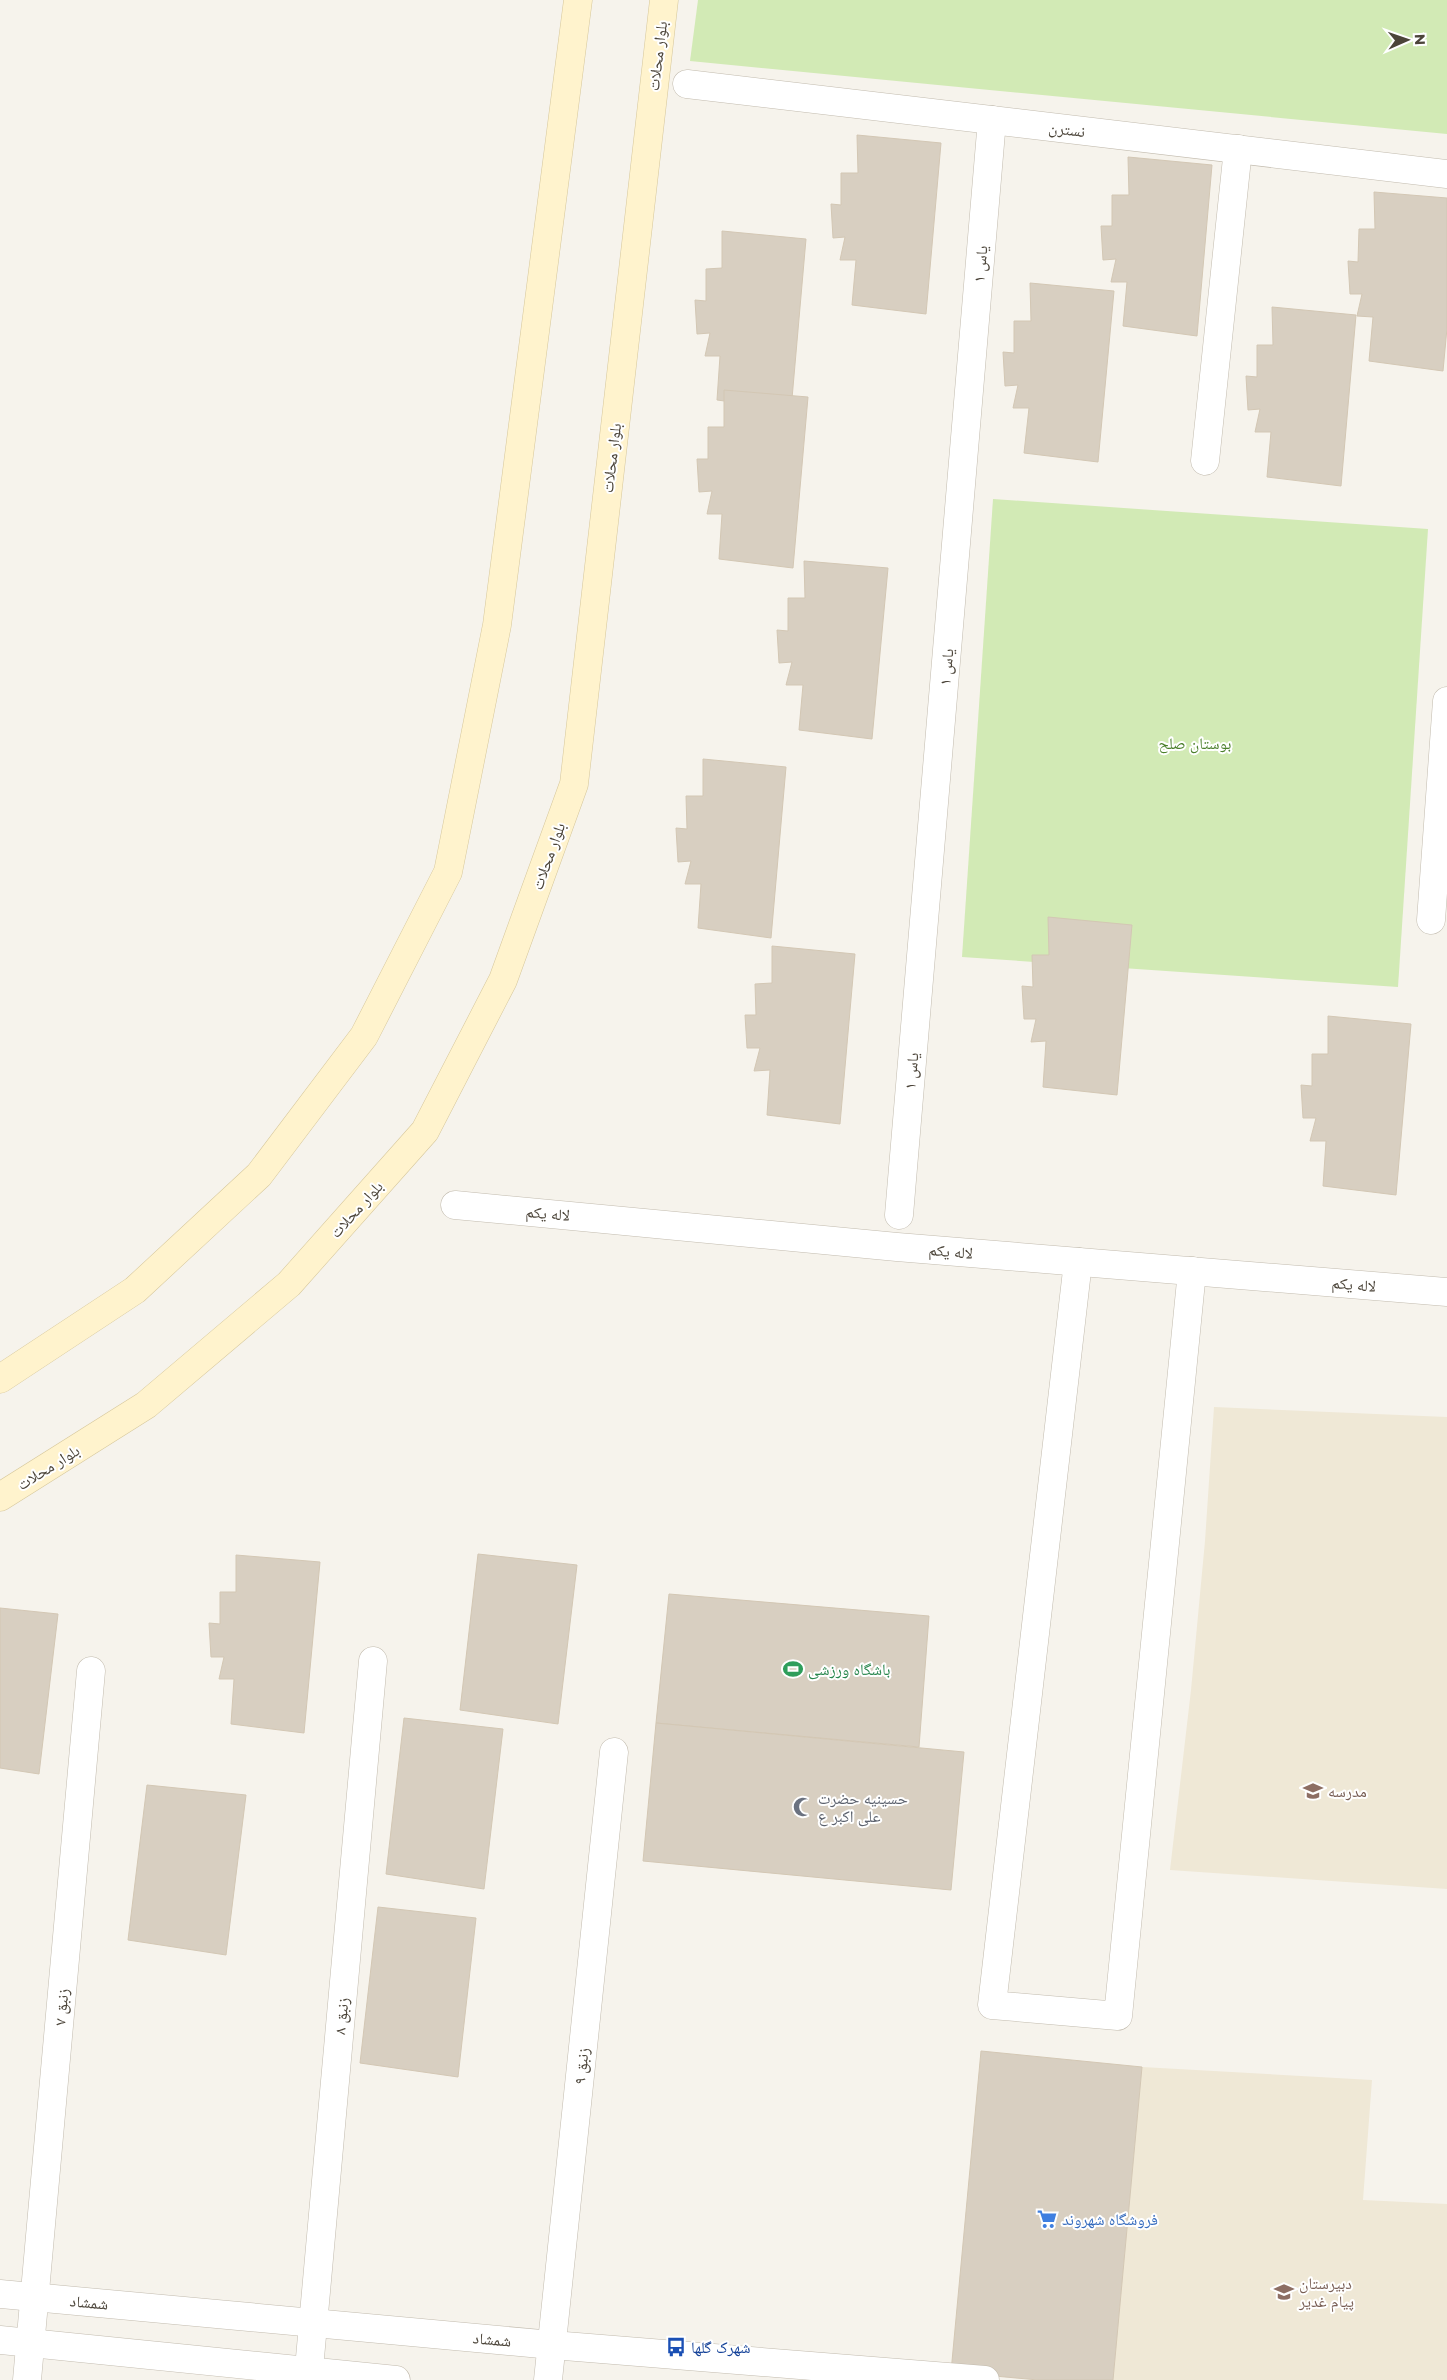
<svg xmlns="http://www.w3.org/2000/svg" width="1447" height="2380" font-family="Montserrat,'Noto Naskh Arabic',sans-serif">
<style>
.education{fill:#efe8d6}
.green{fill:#d2eab5}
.building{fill:#d8cfc1;stroke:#d3c7b4}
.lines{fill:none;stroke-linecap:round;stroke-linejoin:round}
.minor-casing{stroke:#c2bbae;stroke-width:29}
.secondary-casing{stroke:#d6c79b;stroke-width:29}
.minor{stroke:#fff;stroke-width:28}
.secondary{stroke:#fff3cd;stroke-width:28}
.labels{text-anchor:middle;stroke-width:4;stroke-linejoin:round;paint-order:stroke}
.street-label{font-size:16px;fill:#4b4439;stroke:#fff}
.park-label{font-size:16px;fill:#4a7f2a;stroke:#fff}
.leisure-label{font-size:16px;fill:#27864d;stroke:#fff;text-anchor:start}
.education-label{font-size:16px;fill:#785e54;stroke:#fff;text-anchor:start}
.worship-label{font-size:16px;fill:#5b616d;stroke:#fff;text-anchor:start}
.shop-label{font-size:16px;fill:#366cbe;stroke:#fff;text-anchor:start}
.transit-label{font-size:16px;fill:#164399;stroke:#fff;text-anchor:start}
</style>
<rect width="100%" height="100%" fill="#f6f3ec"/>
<g class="education">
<polygon points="1214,1407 1447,1417 1447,1889 1170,1870 1191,1690 1205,1541"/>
<polygon points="1142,2067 1372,2080 1363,2200 1447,2204 1447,2380 1113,2380"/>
</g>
<g class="green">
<polygon points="698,0 1447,0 1447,134 690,61"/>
<polygon points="993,499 1428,529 1398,987 962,957"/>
</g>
<g class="building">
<polygon points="857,135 941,143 926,314 852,305 856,260 840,260 845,237 833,238 831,204 841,205 841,173 858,173"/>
<polygon points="1128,157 1212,165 1197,336 1123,326 1127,282 1111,282 1116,259 1103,260 1101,226 1112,226 1112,195 1129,195"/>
<polygon points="1374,192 1447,198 1447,328 1443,371 1369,361 1373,317 1357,316 1362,294 1350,294 1348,261 1358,262 1359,229 1375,229"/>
<polygon points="722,231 806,239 791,410 717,400 720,356 705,356 710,333 697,334 695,300 706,301 706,269 722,268"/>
<polygon points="1030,283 1114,291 1098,462 1024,453 1029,408 1013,408 1018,385 1005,386 1003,352 1014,353 1014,321 1031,321"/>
<polygon points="1272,307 1356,315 1341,486 1267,477 1271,432 1255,432 1260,409 1248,410 1246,376 1257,377 1257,345 1273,345"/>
<polygon points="724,390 808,397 793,568 719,559 722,514 707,514 712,491 699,492 697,459 708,459 708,427 724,427"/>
<polygon points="804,561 888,568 872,739 799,730 803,685 786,685 792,662 779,663 777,630 788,631 788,598 805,598"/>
<polygon points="703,759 786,767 771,938 698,928 701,884 685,884 691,861 678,862 676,828 687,829 686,796 703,796"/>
<polygon points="1048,917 1132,925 1117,1095 1043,1087 1046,1041 1031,1042 1036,1019 1024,1019 1022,986 1033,987 1032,955 1049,955"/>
<polygon points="772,946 855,954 840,1124 767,1115 770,1070 754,1071 760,1048 747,1048 745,1015 756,1015 755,984 772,983"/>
<polygon points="1328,1016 1411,1024 1396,1195 1323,1186 1326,1141 1310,1141 1316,1118 1303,1118 1301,1085 1312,1086 1312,1054 1328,1054"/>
<polygon points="478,1554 577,1565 558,1724 460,1710"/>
<polygon points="236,1555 320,1562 304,1733 231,1724 234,1679 219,1679 224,1657 211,1657 209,1623 220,1624 220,1592 236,1592"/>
<polygon points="669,1594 929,1616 919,1747 656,1723"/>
<polygon points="0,1608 58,1614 39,1774 0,1768"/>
<polygon points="404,1718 503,1729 484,1889 386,1874"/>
<polygon points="656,1723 964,1752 951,1890 643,1861"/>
<polygon points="147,1785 246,1795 226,1955 128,1940"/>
<polygon points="378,1907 476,1918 458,2077 360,2063"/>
<polygon points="981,2051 1142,2067 1113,2380 1038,2380 951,2372"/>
</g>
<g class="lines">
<defs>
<g id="minor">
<polyline points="687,84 1447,174"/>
<polyline points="1205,461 1238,149"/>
<polyline points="1431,920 1447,701"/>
<polyline points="455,1205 897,1247 1447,1292"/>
<polyline points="899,1215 992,120"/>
<polyline points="1078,1262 992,2005 1118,2016 1192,1271"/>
<polyline points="0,2294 552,2345 985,2380"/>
<polyline points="0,2340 396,2380"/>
<polyline points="27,2380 91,1671"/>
<polyline points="308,2380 373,1661"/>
<polyline points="548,2380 614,1752"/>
</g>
<g id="secondary">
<polyline points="0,1379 135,1290 259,1175 364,1036 448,872 497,625 578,0"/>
<polyline points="0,1497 146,1405 289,1284 425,1131 503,980 574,784 664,0"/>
</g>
</defs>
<use href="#minor" class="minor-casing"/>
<use href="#secondary" class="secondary-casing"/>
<use href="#minor" class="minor"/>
<use href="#secondary" class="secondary"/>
</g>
<defs>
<symbol id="stadium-bare" viewBox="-9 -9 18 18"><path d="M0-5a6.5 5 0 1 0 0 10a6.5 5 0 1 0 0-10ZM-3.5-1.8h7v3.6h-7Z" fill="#2e9e5b" stroke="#fff" stroke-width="2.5" paint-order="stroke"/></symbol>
<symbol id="school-bare" viewBox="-9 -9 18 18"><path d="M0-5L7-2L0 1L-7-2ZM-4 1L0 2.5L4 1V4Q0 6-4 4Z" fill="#8d6e63" stroke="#fff" stroke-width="2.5" paint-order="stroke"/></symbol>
<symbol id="mosque-bare" viewBox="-9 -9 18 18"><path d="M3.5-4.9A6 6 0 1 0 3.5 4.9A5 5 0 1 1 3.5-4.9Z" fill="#6b7280" stroke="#fff" stroke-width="2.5" paint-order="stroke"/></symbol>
<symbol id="supermarket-bare" viewBox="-9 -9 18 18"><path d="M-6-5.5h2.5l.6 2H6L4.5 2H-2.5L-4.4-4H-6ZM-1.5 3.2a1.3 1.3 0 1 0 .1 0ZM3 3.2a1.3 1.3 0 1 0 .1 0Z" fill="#3f7fe0" stroke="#fff" stroke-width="2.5" paint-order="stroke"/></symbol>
<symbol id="bus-bare" viewBox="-9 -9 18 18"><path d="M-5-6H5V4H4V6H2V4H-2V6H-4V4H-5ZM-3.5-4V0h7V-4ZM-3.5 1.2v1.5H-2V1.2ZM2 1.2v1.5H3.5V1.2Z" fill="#1a4fb4" stroke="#fff" stroke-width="2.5" paint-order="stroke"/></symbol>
</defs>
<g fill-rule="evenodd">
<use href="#stadium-bare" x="779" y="1655" width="28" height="28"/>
<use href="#school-bare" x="1299" y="1777" width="28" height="28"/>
<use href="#mosque-bare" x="789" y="1793" width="28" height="28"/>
<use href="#supermarket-bare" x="1033" y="2205" width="28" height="28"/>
<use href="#school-bare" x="1270" y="2278" width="28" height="28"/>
<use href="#bus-bare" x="662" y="2333" width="28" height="28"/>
</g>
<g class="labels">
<g class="street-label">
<text transform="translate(657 56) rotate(-83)" y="6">بلوار محلات</text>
<text transform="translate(1067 129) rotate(7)" y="6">نسترن</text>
<text transform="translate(980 264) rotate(-85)" y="6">یاس ۱</text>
<text transform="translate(611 458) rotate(-83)" y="6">بلوار محلات</text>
<text transform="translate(946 667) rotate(-85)" y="6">یاس ۱</text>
<text transform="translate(548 856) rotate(-70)" y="6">بلوار محلات</text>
<text transform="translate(911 1071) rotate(-85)" y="6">یاس ۱</text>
<text transform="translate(356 1209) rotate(-48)" y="6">بلوار محلات</text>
<text transform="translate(548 1213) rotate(5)" y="6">لاله یکم</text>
<text transform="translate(951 1251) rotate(5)" y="6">لاله یکم</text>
<text transform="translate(1354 1284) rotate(5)" y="6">لاله یکم</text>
<text transform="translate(48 1467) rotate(-32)" y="6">بلوار محلات</text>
<text transform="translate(61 2007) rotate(-85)" y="6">زنبق ۷</text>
<text transform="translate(341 2016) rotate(-85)" y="6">زنبق ۸</text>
<text transform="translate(581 2066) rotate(-84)" y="6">زنبق ۹</text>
<text transform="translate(89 2302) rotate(5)" y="6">شمشاد</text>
<text transform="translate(492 2339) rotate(5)" y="6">شمشاد</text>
</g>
<g class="park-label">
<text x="1195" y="749">بوستان صلح</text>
</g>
<g class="leisure-label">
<text x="808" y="1675">باشگاه ورزشی</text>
</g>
<g class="education-label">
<text x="1328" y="1797">مدرسه</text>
<text x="1299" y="2289">دبیرستان<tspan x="1299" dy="18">پیام غدیر</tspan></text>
</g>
<g class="worship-label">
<text x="818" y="1804">حسینیه حضرت<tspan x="818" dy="18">علی اکبر ع</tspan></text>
</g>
<g class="shop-label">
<text x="1062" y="2225">فروشگاه شهروند</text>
</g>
<g class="transit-label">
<text x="691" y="2353">شهرک گلها</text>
</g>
</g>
<g transform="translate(1407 40) rotate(88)" stroke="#ffffff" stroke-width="4" paint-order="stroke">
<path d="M0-4L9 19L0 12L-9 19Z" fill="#4b4439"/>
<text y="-8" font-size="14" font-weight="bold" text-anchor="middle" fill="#4b4439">N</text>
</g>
</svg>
